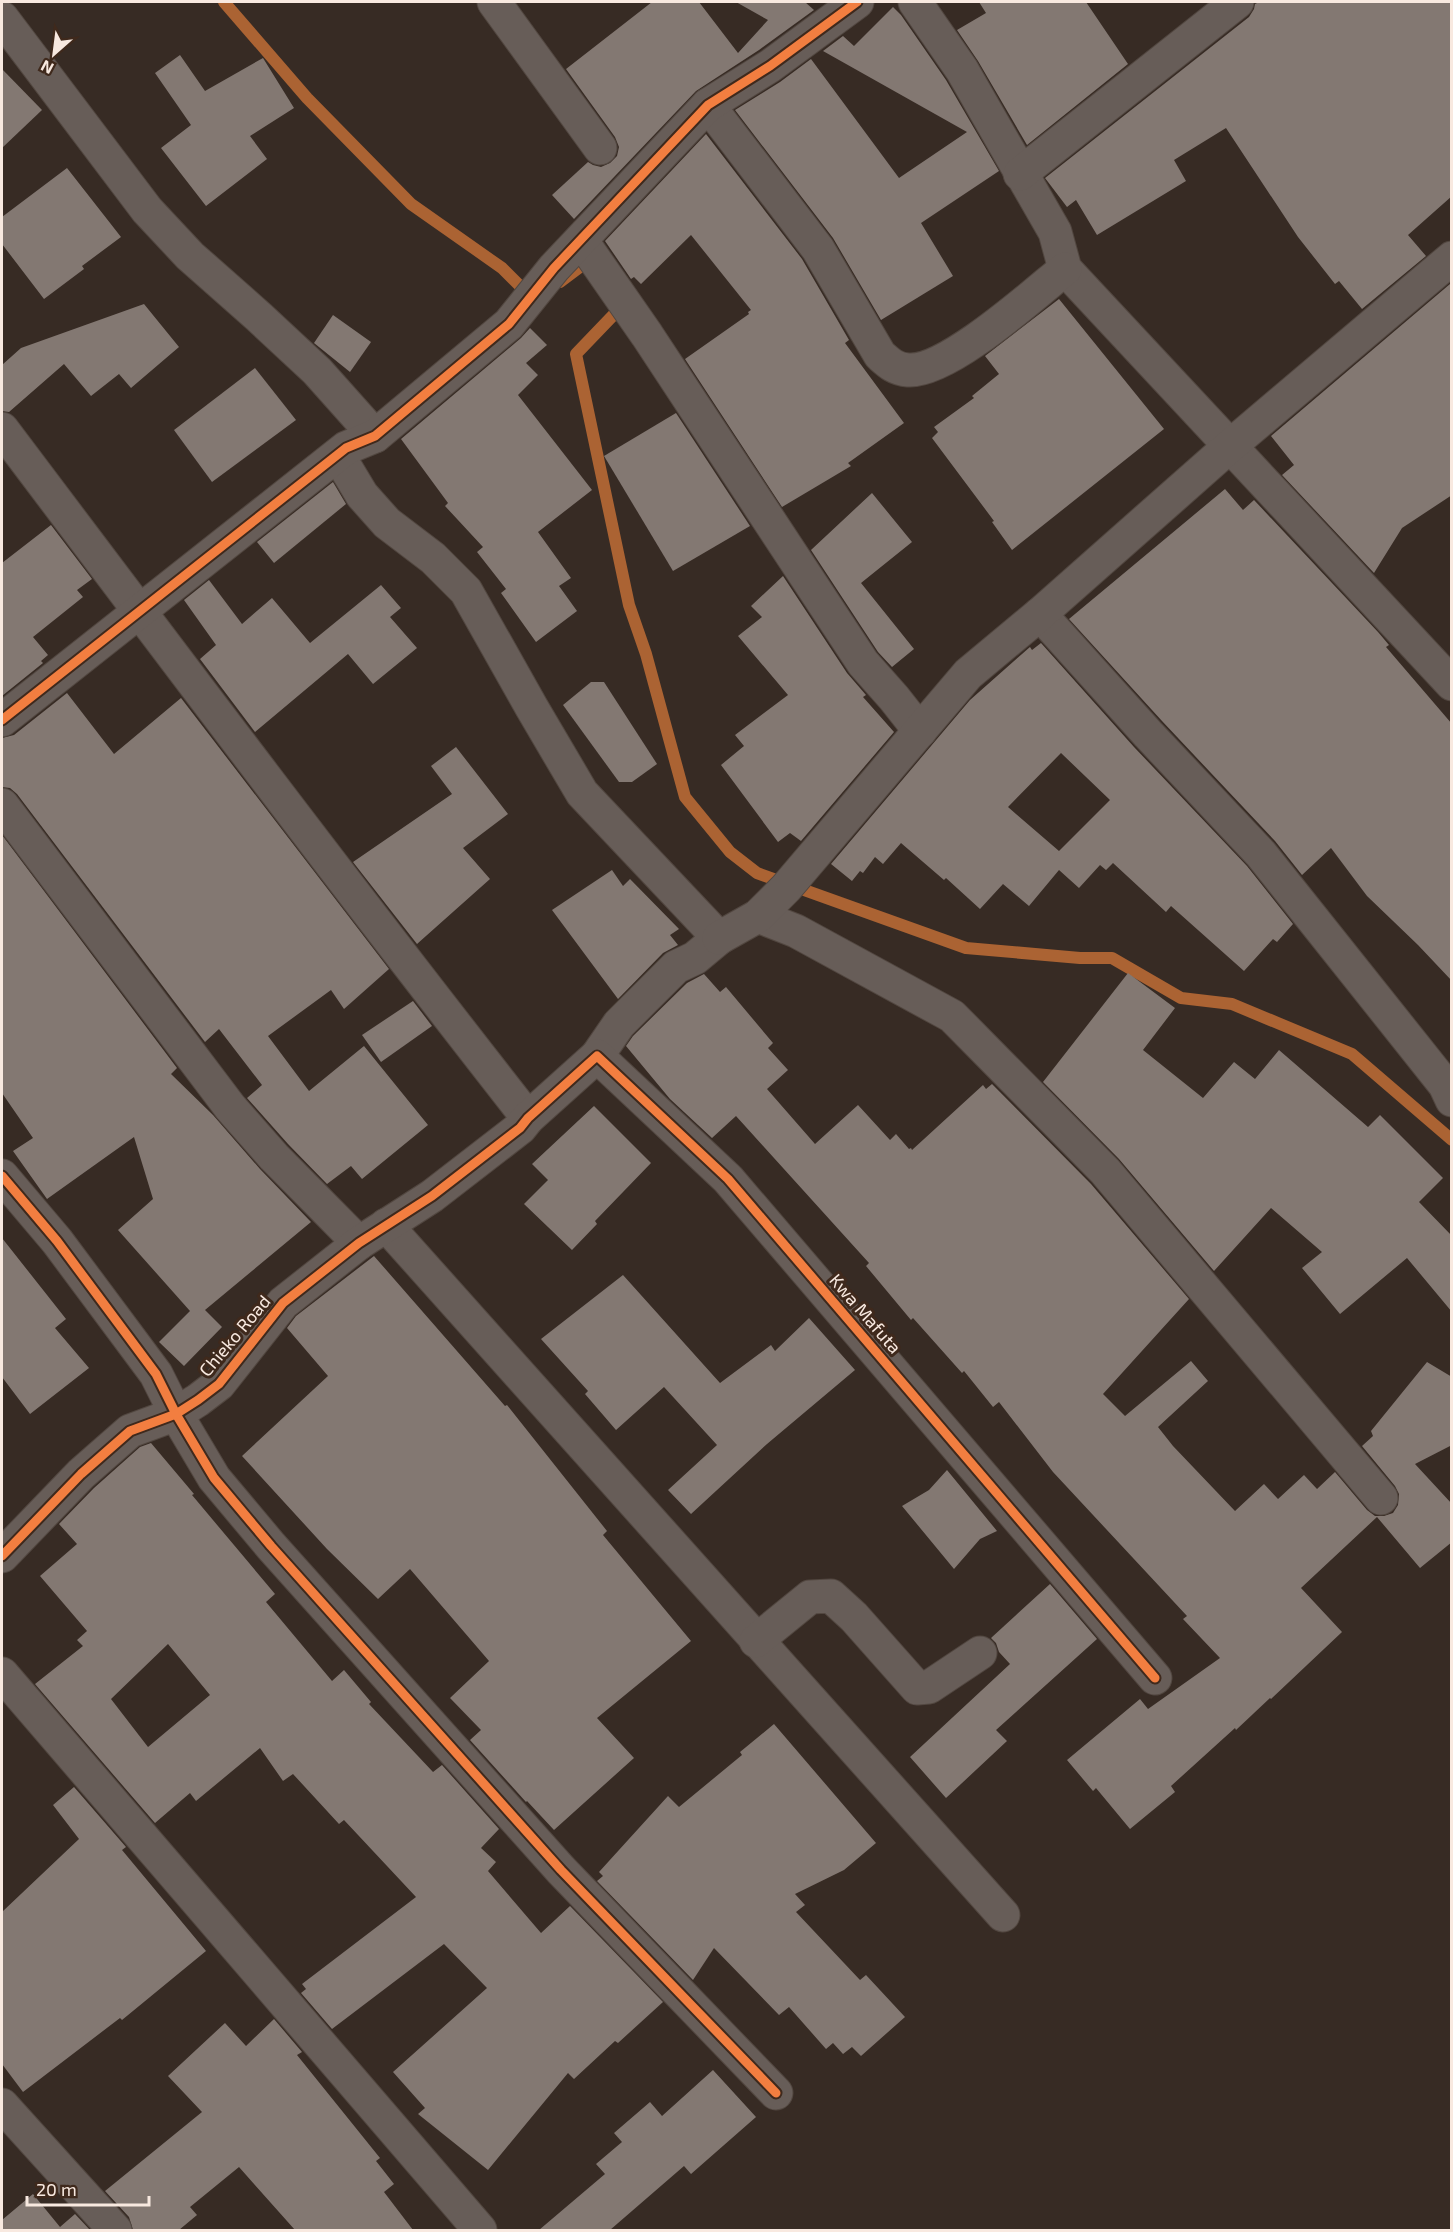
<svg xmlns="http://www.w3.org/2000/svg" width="1453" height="2232" font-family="'Exo 2',sans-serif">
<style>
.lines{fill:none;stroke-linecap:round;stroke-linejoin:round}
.stream{stroke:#ab6333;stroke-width:12}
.building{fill:#837872;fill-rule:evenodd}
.minor-casing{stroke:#524740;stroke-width:35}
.minor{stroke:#675d58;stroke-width:33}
.cycleway-casing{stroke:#3f291c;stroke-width:13}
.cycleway{stroke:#f27e40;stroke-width:9}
.labels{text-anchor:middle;stroke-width:6;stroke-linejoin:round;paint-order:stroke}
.street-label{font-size:18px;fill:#f8e9e0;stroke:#3f291c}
</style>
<rect width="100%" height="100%" fill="#372b24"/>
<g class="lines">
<g class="stream">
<polyline points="224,2 307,98 411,204 502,268 530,296"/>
<polyline points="560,282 592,258"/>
<polyline points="623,305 576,354 629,605 646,654 685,797 730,852 757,873 966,948 1080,958 1112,958 1181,998 1232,1004 1352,1054 1452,1140"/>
</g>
</g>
<g class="building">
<polygon points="652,2 699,2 738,53 768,20 736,2 805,2 814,10 759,50 696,91 574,219 552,195 588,162 593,165 601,167 610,163 617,156 619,147 615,137 566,69"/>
<polygon points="979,2 1086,2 1128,64 1027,145 978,61 957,30 986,13"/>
<polygon points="1259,2 1452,2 1452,196 1408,235 1426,256 1362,309 1339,281 1335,284 1298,237 1226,128 1174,160 1186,181 1097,235 1076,200 1067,207 1045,178 1249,17 1254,9 1255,4"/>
<polygon points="893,7 901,15 946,80 999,171 921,223 953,276 881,320 833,238 735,110 780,82 811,59 899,178 967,132 823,51 843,36 854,46"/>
<polygon points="180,55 205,91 263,58 294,108 250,136 267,159 206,206 161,148 191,125 155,73"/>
<polygon points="2,69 42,110 2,148"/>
<polygon points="706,134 802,259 849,340 845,343 904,423 848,463 851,466 782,507 685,359 749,314 748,312 751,310 691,235 641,284 634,277 631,279 605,241"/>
<polygon points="67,168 121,237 82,266 84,269 44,299 2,244 2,217"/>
<polygon points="1450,284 1452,495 1402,528 1374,573 1282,475 1294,465 1271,436"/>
<polygon points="1059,299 1164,429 1012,550 992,522 994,521 932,438 938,432 934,427 974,398 972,396 999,374 985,356"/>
<polygon points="144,304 179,347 131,388 119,374 91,396 64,364 9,412 2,411 2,365 21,348"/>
<polygon points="333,315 371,342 350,372 314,343"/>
<polygon points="530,328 547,345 526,363 538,375 518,395 592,490 538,532 571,578 559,586 577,611 536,642 501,593 506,589 477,552 483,547 445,506 448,503 401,439 521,338"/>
<polygon points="255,368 296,420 212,482 174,430"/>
<polygon points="676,413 750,526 673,571 604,456"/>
<polygon points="333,482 346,504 274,563 257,542"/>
<polygon points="1225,489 1243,510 1254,500 1378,632 1389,645 1386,647 1452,724 1452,981 1418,945 1367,896 1331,848 1302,875 1275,841 1162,721 1069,619"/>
<polygon points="872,493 912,542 861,583 914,649 892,667 878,652 811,550"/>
<polygon points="51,525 92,579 77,590 83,597 33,637 48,655 41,661 43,663 2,696 2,563"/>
<polygon points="783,576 847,673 866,695 863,697 894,732 801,841 790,833 778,842 721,765 744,746 735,735 788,695 738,636 762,617 751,606"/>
<polygon points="209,580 242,624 272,598 310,643 381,585 401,608 390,617 417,648 373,684 348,654 255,732 200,659 216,645 184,600"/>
<path d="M1041,643L1134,747L1247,866L1293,924L1277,942L1273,939L1244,971L1171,906L1166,912L1113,863L1106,870L1100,865L1079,888L1059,870L1029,906L1003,884L980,909L946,878L944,880L901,843L883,864L875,857L863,873L860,871L852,881L831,864L970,700L1030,647L1032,650ZM1061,753L1110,800L1059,851L1008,807Z"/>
<polygon points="591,682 604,682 657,764 632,782 619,782 563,705"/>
<polygon points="67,693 114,754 181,698 389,969 344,1009 331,990 268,1036 309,1091 364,1046 428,1125 362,1179 351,1166 327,1184 288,1144 247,1098 262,1085 219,1029 205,1042 17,794 10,788 2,787 2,738 14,735"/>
<polygon points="456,747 508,814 463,848 490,879 417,944 353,862 452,794 431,766"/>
<polygon points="2,835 177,1068 171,1074 213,1115 260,1169 311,1222 205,1310 222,1327 184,1366 159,1342 190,1311 118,1230 153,1199 134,1137 47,1199 13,1151 33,1138 2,1093"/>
<polygon points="612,870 623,886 630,879 679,929 670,935 678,945 663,953 618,999 552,910"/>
<polygon points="1128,973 1175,1008 1143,1050 1203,1098 1234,1062 1255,1079 1279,1050 1368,1127 1380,1115 1443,1178 1419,1202 1452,1236 1452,1312 1407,1258 1340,1314 1302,1268 1322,1252 1271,1208 1214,1271 1119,1159 1043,1082"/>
<polygon points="704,974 720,992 726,987 773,1043 768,1048 788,1070 767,1089 815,1144 858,1105 890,1140 896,1134 909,1149 911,1148 912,1150 983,1085 986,1089 992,1084 1091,1184 1189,1299 1103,1394 1125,1416 1191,1361 1208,1381 1158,1427 1173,1446 1235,1511 1264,1484 1278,1499 1304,1475 1317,1489 1335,1472 1367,1510 1375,1516 1384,1516 1393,1513 1398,1505 1399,1494 1395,1486 1362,1446 1373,1436 1371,1431 1427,1362 1452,1377 1452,1445 1415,1464 1452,1504 1452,1542 1420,1568 1377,1517 1301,1588 1342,1632 1271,1699 1270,1698 1236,1730 1235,1728 1171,1786 1175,1792 1130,1829 1096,1788 1093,1791 1067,1760 1140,1699 1148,1709 1220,1658 1183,1619 1187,1616 1053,1472 999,1402 993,1407 964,1371 962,1373 913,1318 911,1320 866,1266 869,1263 736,1116 712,1138 670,1099 626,1046 633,1036 687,983"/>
<polygon points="413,1001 432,1026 381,1062 362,1035"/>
<polygon points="594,1106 651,1163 595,1221 597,1224 572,1250 524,1204 548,1180 532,1164"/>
<polygon points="2,1238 66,1319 55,1328 89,1368 30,1414 2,1377"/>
<polygon points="374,1256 505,1406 507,1405 607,1531 603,1535 691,1641 597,1718 634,1758 554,1830 527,1801 526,1802 470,1740 481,1730 450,1698 489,1661 410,1569 378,1599 327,1549 242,1456 328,1376 287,1328 296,1316"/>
<polygon points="623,1275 720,1383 771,1345 775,1351 809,1318 855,1370 767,1444 691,1514 668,1490 717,1445 664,1387 616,1430 585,1394 588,1391 541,1339"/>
<path d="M151,1443L194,1494L192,1495L275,1594L266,1602L332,1681L344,1670L371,1702L369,1704L433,1772L442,1765L499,1829L481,1848L496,1862L488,1871L541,1933L570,1906L663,2002L618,2043L615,2041L574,2079L568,2073L488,2170L418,2114L425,2108L393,2072L487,1988L444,1944L332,2029L301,1993L306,1989L302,1984L416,1897L344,1820L339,1824L293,1774L283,1781L260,1748L196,1801L190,1793L155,1823L35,1684L83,1646L77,1640L87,1631L40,1576L77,1544L59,1524L94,1488L140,1447ZM168,1644L210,1695L148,1747L111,1699Z"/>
<polygon points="947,1470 997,1531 980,1539 954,1569 902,1506 929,1490"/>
<polygon points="1050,1584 1097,1639 996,1730 1007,1741 946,1798 910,1757 1010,1664 999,1652 996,1643 991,1638"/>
<polygon points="774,1724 876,1843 844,1870 795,1894 805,1905 796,1912 860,1980 866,1975 905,2017 861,2056 852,2047 843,2054 833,2043 826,2049 789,2007 779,2015 714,1948 693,1980 597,1881 603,1876 599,1872 668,1796 679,1807 742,1755 740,1752"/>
<polygon points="74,1787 126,1847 122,1850 206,1951 122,2020 120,2018 23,2092 2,2064 2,1912 79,1839 53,1805"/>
<polygon points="274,2019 302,2052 297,2055 380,2158 376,2161 394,2184 384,2192 413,2230 295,2230 239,2167 190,2207 197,2215 179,2230 133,2230 129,2217 105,2191 202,2112 168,2076 225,2023 246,2046"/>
<polygon points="713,2070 756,2117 691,2174 684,2166 610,2230 539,2230 605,2174 596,2164 622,2142 614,2133 650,2102 662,2116"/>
<polygon points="33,2194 60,2227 75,2214 90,2230 2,2230 2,2220"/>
</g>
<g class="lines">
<defs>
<g id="minor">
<polyline points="494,2 600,148"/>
<polyline points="915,2 962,70 1055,232 1065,269 1452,684"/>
<polyline points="2,18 147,210 190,256 259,317 317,371 375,436"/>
<path d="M708,105L818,249L880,355C889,363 895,369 908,370C947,373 1034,294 1065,269"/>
<polyline points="1020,174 1237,2"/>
<polyline points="581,240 647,335 863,663 894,698 920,731"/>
<path d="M2,429C176,660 350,891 528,1118"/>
<polyline points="338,455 362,495 387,523 433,558 466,591 532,708 582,793 719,938 695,958 676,967 619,1024 597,1056"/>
<polyline points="1040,614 1148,734 1261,854 1445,1085 1452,1100"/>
<polyline points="2,720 346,448 375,436 509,324 554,268 708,105 770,66 857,2"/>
<polyline points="2,805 230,1107 274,1157 359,1243"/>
<polyline points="758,916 796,931 952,1016 1105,1171 1381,1498"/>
<polyline points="719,938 758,916 786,888 968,674 1040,614 1230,446 1452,258"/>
<polyline points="2,1176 57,1241 156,1374 176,1414 214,1478 271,1546 561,1870 776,2093"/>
<polyline points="386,1225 1003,1915"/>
<polyline points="2,1556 81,1474 130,1431 176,1414 198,1400 219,1384 283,1303 359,1243 432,1196 520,1128 528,1118 597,1056 728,1179 1155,1678"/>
<polyline points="756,1641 810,1597 831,1596 854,1617 917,1688 929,1687 980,1653"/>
<polyline points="2,1674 480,2230"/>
<polyline points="2,2105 115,2230"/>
</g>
</defs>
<use href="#minor" class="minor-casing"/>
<use href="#minor" class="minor"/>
<defs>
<g id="cycleway">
<polyline points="2,720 346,448 375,436 509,324 554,268 708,105 770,66 857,2"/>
<polyline points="2,1176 57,1241 156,1374 176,1414 214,1478 271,1546 561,1870 776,2093"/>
<polyline points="2,1556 81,1474 130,1431 176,1414 198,1400 219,1384 283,1303 359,1243 432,1196 520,1128 528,1118 597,1056 728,1179 1155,1678"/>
</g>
</defs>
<use href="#cycleway" class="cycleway-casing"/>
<use href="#cycleway" class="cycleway"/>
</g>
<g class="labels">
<g class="street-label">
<text transform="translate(865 1314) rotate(49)" y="6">Kwa Mafuta</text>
<text transform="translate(235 1336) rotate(-50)" y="6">Chieko Road</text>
</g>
</g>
<rect width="1453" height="2232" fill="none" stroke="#f8e9e0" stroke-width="6"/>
<g transform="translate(54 54) rotate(208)" stroke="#3f291c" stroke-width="4.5" paint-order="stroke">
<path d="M0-4.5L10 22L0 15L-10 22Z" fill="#f8e9e0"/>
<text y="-9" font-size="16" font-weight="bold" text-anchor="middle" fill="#f8e9e0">N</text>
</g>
<path d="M27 2196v9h122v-9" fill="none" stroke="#f8e9e0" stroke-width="3"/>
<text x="36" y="2196" font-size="18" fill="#f8e9e0" stroke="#3f291c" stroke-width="4.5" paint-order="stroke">20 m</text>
</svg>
